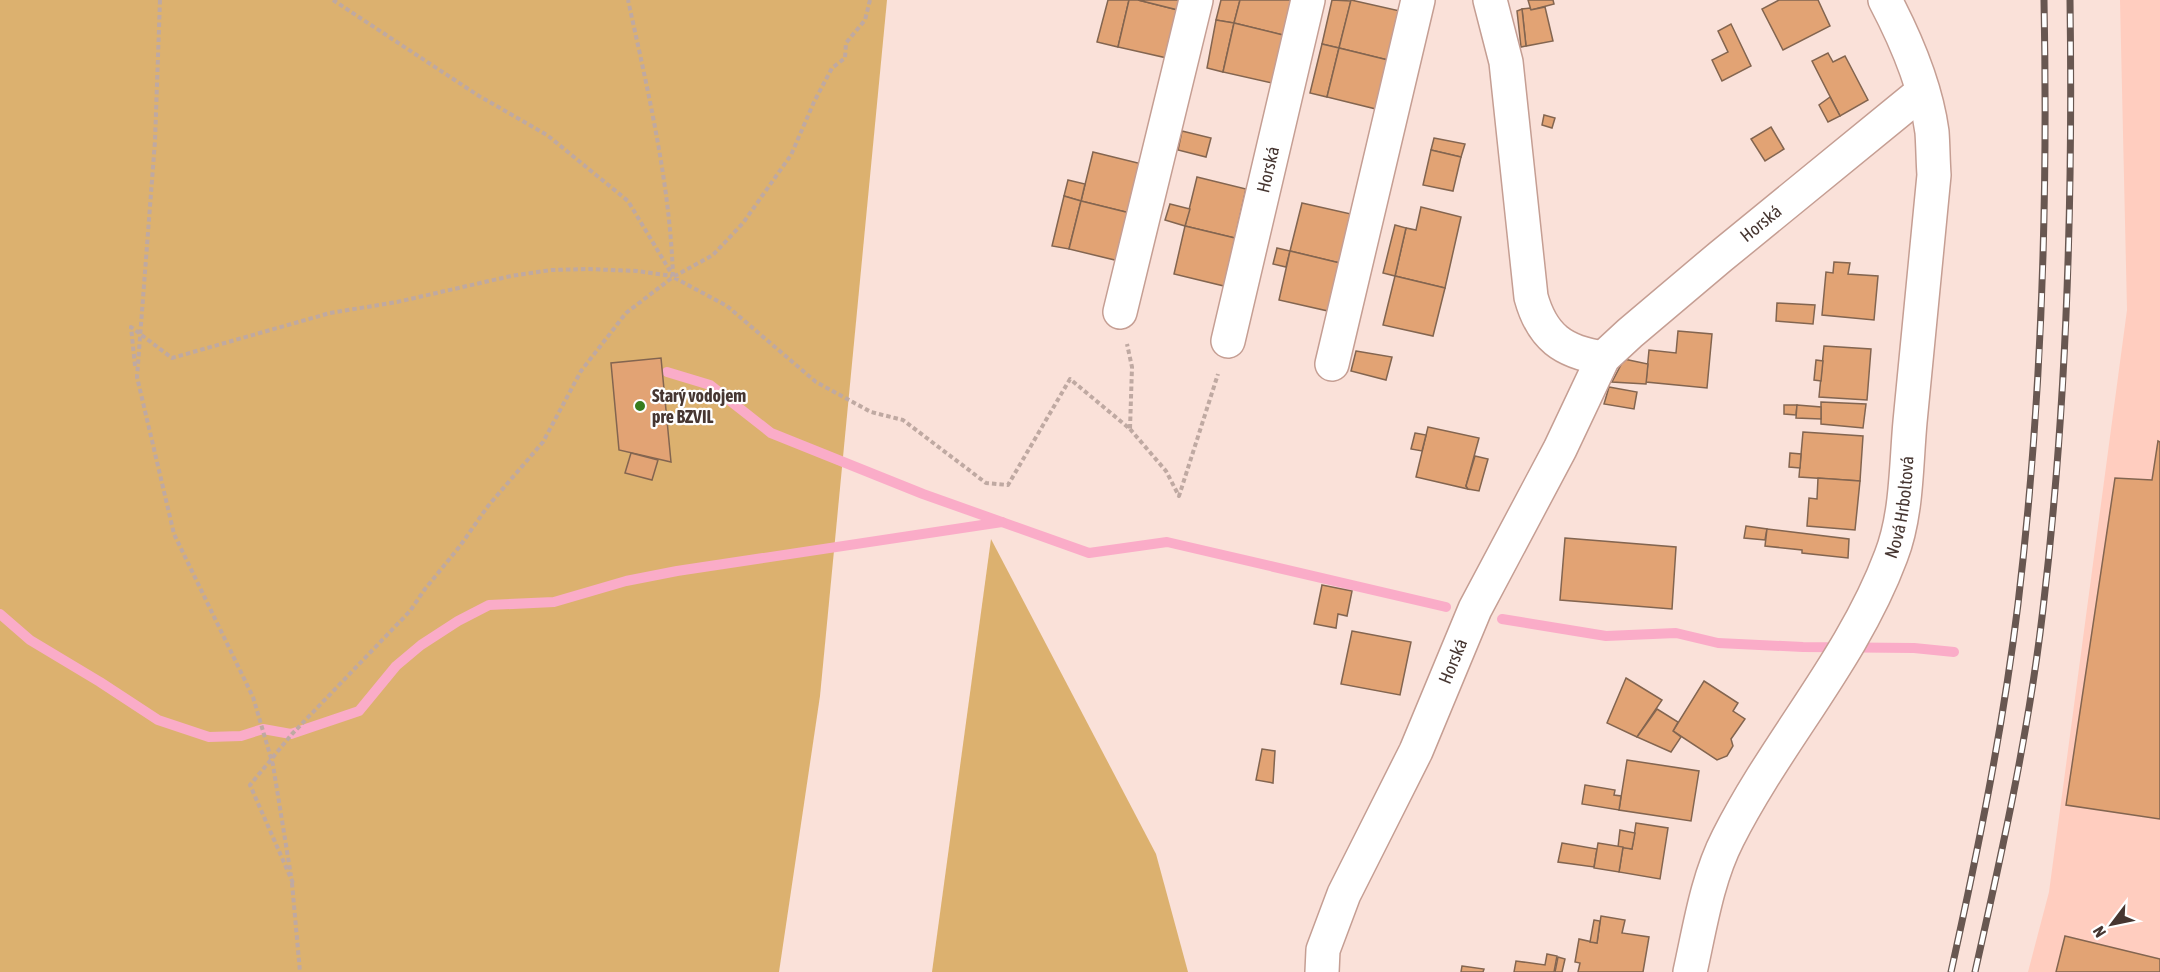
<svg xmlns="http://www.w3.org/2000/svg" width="2160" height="972" font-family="'Asap Condensed',sans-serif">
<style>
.built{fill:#ffcdbf}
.forest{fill:#dcb16f}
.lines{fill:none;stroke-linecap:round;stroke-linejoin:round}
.stream{stroke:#faacc8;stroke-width:10}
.building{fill:#e2a374;stroke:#836550;stroke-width:1.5}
.minor-casing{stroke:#c59e93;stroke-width:36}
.tertiary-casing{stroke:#c59e93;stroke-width:36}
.path{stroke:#bfa9a2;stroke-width:4;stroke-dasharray:4.5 3;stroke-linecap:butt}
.minor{stroke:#fff;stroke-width:33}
.tertiary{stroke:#fff;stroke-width:33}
.rail-casing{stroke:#685751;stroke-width:7}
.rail{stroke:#fff;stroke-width:4.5;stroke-dasharray:14;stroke-linecap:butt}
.poi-dot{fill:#377c1e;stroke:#fff;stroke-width:2}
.labels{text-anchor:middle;stroke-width:4.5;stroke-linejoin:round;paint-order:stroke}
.street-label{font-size:18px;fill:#463631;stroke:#fff}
.poi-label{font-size:18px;font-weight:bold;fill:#463631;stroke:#fff;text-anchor:start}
</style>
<rect width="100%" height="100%" fill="#fae1d9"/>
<polygon class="built" points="2120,0 2160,0 2160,972 2028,972 2049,892 2127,310"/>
<g class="forest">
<polygon points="0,0 887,0 820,696 779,972 0,972"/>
<polygon points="991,539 1156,854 1188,972 932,972"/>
</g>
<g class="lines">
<g class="stream">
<polyline points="667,372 710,385 771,433 923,494 1089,553 1167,542 1446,607"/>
<polyline points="0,614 30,640 100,682 158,720 209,737 241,736 263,729 291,734 359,711 396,666 421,645 458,621 489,605 554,602 626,581 677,571 1002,522"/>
<polyline points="1502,619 1606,636 1676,633 1718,643 1803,647 1914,648 1954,652"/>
</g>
</g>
<g class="building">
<polygon points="1108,0 1129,0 1118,47 1097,42"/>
<polygon points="1129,0 1138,0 1178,10 1167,58 1118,47"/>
<polygon points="1138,0 1181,0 1178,10"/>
<polygon points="1221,0 1240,0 1234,23 1216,20"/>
<polygon points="1240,0 1292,0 1283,35 1234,23"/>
<polygon points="1332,0 1351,1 1339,48 1322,44"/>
<polygon points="1351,0 1400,11 1388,60 1339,48"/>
<polygon points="1528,0 1553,0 1554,4 1531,10"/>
<polygon points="1779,0 1818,0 1830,26 1783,50 1762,9"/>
<polygon points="1545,7 1553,41 1526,46 1522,9 1530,8 1531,10"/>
<polygon points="1522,9 1526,46 1521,47 1517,11"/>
<polygon points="1216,20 1234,23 1223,72 1207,68"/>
<polygon points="1234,23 1283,35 1272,83 1223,72"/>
<polygon points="1731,24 1751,66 1722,81 1712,60 1728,52 1718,31"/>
<polygon points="1322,44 1339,48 1327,97 1310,93"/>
<polygon points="1339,48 1388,60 1376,109 1327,97"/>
<polygon points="1828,53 1833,62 1845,56 1868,100 1840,116 1812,61"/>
<polygon points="1830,97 1840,116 1828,122 1819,105"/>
<polygon points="1544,115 1555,118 1552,128 1542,125"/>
<polygon points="1771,127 1784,149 1765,161 1751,139"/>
<polygon points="1182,131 1211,138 1206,157 1178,150"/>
<polygon points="1434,138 1465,144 1461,157 1431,150"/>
<polygon points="1431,150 1461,157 1453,191 1423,185"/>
<polygon points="1093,152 1142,164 1130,213 1081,201"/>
<polygon points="1197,177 1246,189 1235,238 1185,226"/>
<polygon points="1068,180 1085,184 1081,201 1064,196"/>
<polygon points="1064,196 1081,201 1069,249 1052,246"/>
<polygon points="1081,201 1130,213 1119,261 1069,249"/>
<polygon points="1302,203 1351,214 1340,263 1290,251"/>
<polygon points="1170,204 1190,209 1185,226 1165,220"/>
<polygon points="1421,207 1461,217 1445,288 1395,276 1406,228 1416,230"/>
<polygon points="1395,225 1406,228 1395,276 1383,273"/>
<polygon points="1185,226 1235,238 1224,286 1174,274"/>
<polygon points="1277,248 1290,251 1286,267 1273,264"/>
<polygon points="1290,251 1340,263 1328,311 1279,300"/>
<polygon points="1834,262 1850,263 1848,274 1878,276 1874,320 1822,315 1826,272 1833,273"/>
<polygon points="1395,276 1445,288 1433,336 1383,325"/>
<polygon points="1777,303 1815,305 1813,324 1776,321"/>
<polygon points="1678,331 1712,334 1707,388 1646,382 1649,350 1676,353"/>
<polygon points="1824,346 1871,349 1867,400 1819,397"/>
<polygon points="1356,351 1392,357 1386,380 1351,371"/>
<polygon points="661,358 671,462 619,450 611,363"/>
<polygon points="1624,359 1648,364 1646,384 1612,382"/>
<polygon points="1816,360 1823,361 1821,381 1814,380"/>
<polygon points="1609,387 1637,392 1634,409 1604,404"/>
<polygon points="1821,402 1866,404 1863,428 1821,424"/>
<polygon points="1784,405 1797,405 1796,415 1784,414"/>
<polygon points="1797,405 1821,407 1821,419 1796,418"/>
<polygon points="1428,427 1479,438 1466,486 1468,489 1416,477"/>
<polygon points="1803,432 1863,436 1860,481 1799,477"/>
<polygon points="1415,433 1426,435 1422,451 1411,449"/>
<polygon points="2158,441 2160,442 2160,819 2066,805 2115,478 2152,480"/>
<polygon points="631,453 658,460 652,480 625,473"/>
<polygon points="1790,453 1801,454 1800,468 1789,467"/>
<polygon points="1475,456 1488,459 1479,491 1468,489 1466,486"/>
<polygon points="1818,478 1860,481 1855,530 1807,526 1809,498 1817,499"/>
<polygon points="1746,526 1767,529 1765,540 1744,538"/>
<polygon points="1767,529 1849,539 1848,558 1802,553 1802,550 1765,546"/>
<polygon points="1565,538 1676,547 1672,609 1560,600"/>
<polygon points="1322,585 1352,591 1347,616 1338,614 1336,628 1314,624"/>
<polygon points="1352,631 1411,642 1400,695 1341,684"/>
<polygon points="1626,678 1662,700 1637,737 1607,723"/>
<polygon points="1704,681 1738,703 1733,711 1745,719 1731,739 1733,746 1727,756 1717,760 1673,731"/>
<polygon points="1657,709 1678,722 1673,731 1681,737 1671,752 1637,737"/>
<polygon points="1262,749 1275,751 1273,783 1256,780"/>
<polygon points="1627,760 1699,771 1691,821 1619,810"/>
<polygon points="1585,785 1615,790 1614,795 1621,796 1619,810 1582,804"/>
<polygon points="1636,823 1668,828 1660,879 1619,872 1623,847 1632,849"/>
<polygon points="1620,830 1635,833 1632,849 1618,847"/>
<polygon points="1562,843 1597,849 1594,867 1558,862"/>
<polygon points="1598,843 1623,847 1619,872 1594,868"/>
<polygon points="1601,916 1625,920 1622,933 1649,937 1643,972 1578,972 1580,963 1575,962 1579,939 1597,943"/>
<polygon points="1594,920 1600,921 1597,943 1590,942"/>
<polygon points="2065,936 2160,959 2160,972 2056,972"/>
<polygon points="1547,954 1557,956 1554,972 1514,972 1516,961 1545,965"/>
<polygon points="1558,957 1565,959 1562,972 1555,972"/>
<polygon points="1462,966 1484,969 1483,972 1461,972"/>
</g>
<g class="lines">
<defs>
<g id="minor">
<path d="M1490,0L1506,62L1531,297C1542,337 1563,352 1603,358"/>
<polyline points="1120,312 1196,0"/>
<path id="s1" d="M1228,341L1308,0"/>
<polyline points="1332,364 1418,0"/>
<path id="s2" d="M1322,972L1323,950L1344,894L1416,751L1475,609L1560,449L1603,358L1630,333L1720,257L1922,92"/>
</g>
<g id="tertiary">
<path id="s3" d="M1690,972C1700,927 1707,879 1728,838C1777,741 1853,658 1891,556C1907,515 1906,466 1910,422C1918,340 1926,257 1934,175C1933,161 1933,146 1932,132C1926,87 1906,40 1885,0"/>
</g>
</defs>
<use href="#minor" class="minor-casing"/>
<use href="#tertiary" class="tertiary-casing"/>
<g class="path">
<polyline points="160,0 155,141 137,377 174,534 253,697 273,765 291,876"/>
<polyline points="333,0 479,96 547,135 628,201 673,276"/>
<polyline points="870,0 865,20 846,43 845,58 832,68 814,102 791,155 743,223 713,255 673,277 727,306 816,382 871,412 903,420 986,483 1008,485 1070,379 1130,429 1132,367 1127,344"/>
<polyline points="135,366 131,327 172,358 330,313 397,302 511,276 551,270 587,269 637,271 672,276"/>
<polyline points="1130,429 1166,471 1179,496 1218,374"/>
<polyline points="292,883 300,972"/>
<path d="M293,883L250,785L292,734L410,611L425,589L460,546L488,506L543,442L581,371L626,313L673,277C670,183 648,91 628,0"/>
</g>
<use href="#minor" class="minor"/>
<use href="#tertiary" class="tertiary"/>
<defs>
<g id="rail">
<path d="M1951,972C1978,850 2003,728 2018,604C2042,403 2048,202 2044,0"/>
<path d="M1975,972C2002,852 2029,731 2043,609C2067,406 2073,204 2070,0"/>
</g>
</defs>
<use href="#rail" class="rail-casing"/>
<use href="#rail" class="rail"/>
</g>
<circle class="poi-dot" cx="640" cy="406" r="6"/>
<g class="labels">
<g class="street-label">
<text dy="6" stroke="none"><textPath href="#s1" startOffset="176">Horská</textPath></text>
<text dy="6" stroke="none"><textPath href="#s2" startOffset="885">Horská</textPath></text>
<text dy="6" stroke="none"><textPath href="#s3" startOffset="516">Nová Hrboltová</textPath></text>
<text dy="6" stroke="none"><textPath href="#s2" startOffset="339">Horská</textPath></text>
</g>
<g class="poi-label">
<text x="652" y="402">Starý vodojem<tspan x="652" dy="21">pre BZVIL</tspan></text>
</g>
</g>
<g transform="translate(2112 924) rotate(238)" stroke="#ffffff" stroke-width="4.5" paint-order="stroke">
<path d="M0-4.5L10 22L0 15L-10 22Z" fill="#463631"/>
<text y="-9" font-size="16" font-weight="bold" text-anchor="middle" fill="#463631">N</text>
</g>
</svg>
